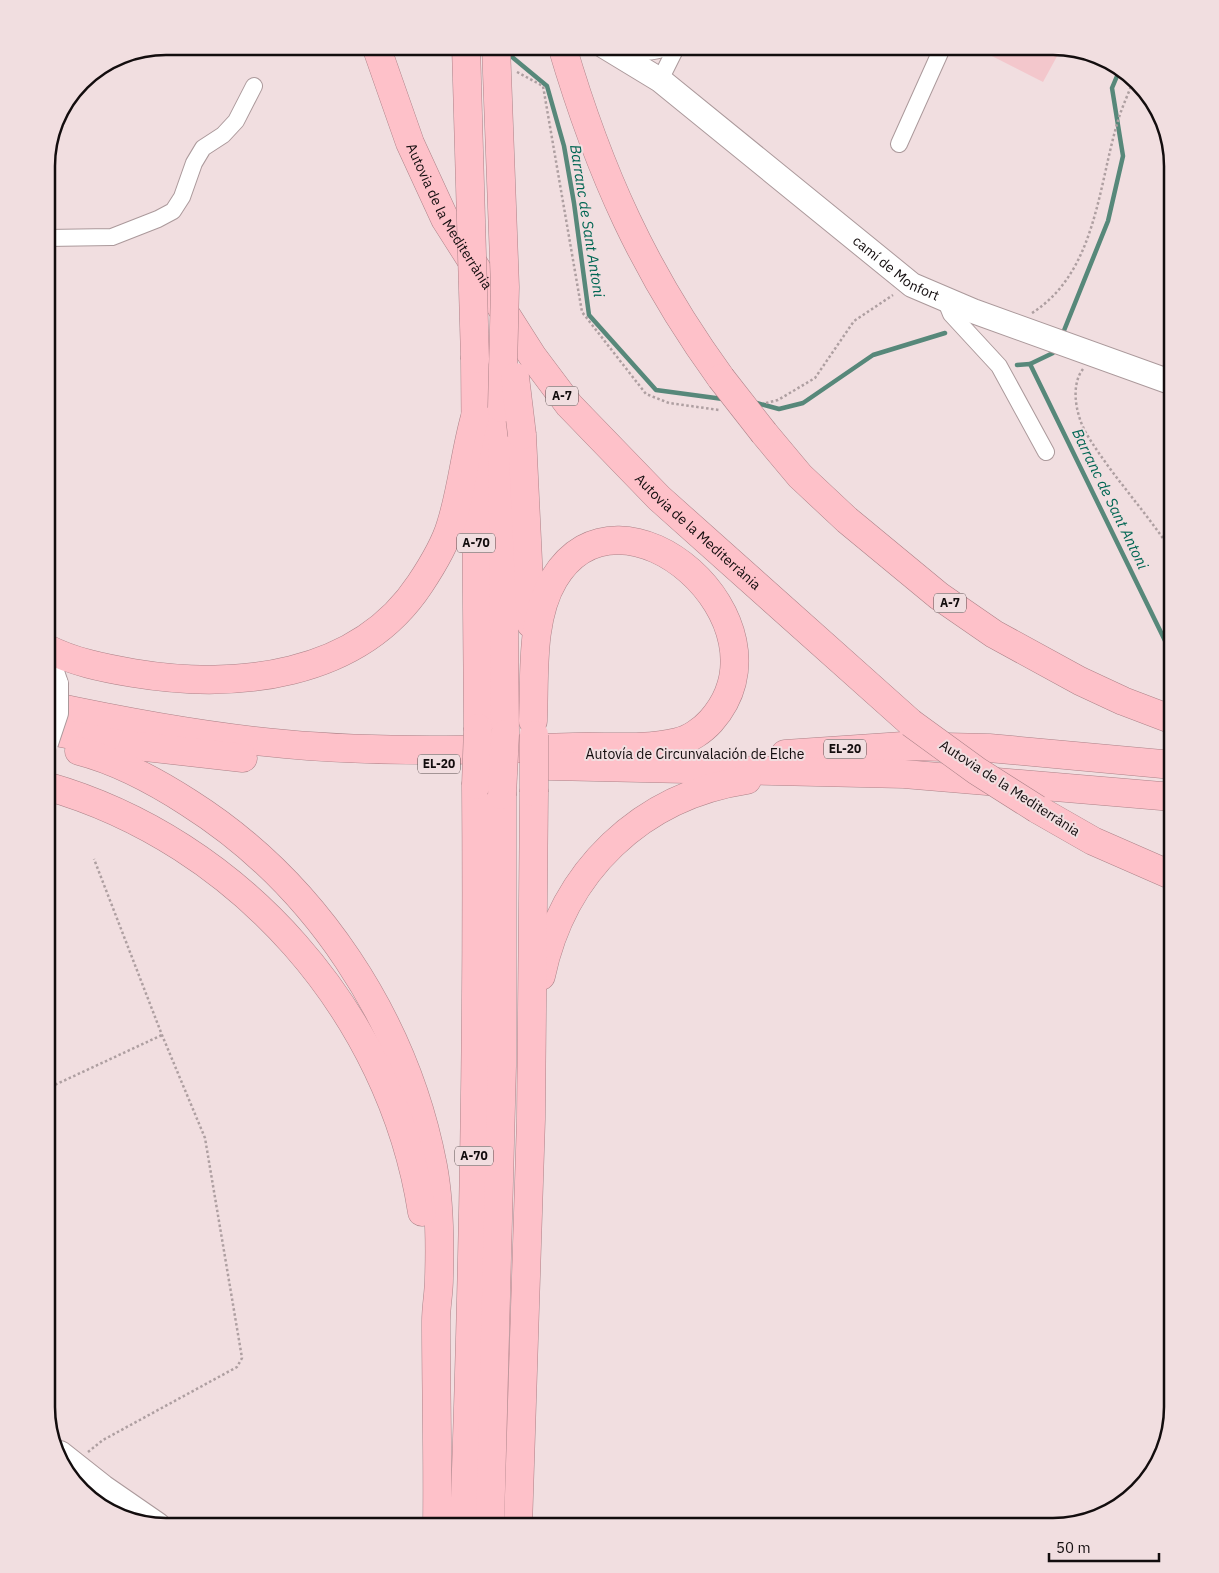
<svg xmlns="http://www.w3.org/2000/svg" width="1219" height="1573" font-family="'IBM Plex Sans',sans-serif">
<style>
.green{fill:#f3c7cc}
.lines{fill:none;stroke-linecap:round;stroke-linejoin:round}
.stream{stroke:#57887a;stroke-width:4.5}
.street-casing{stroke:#ab999b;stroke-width:18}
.secondary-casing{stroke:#ab999b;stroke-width:26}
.highway-casing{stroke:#ac8288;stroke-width:29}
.path{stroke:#ae9fa1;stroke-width:2.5;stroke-dasharray:2.5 2.5;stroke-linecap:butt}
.street{stroke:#fff;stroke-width:16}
.secondary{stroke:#fff;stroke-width:24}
.highway{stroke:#fec1c9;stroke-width:28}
.secondary-bridge-casing{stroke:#ab999b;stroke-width:26;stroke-linecap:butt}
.highway-bridge-casing{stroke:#ac8288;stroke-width:29;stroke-linecap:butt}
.secondary-bridge{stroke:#fff;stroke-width:24}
.highway-bridge{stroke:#fec1c9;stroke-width:28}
.labels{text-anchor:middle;stroke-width:4;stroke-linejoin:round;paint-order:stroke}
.shield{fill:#f1dee0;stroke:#564c4d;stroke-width:1}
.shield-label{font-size:12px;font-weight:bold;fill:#130d0e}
.street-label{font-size:14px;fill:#130d0e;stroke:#f1dee0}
.water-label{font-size:15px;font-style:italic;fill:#006653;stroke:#f1dee0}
.rim{fill:none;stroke:#130d0e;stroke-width:2.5}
</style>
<rect width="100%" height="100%" fill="#f1dee0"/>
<polygon class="green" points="985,46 1057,46 1061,49 1043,82 982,51"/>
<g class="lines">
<g class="stream">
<polyline points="506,52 547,86 564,146 574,203 589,315 656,390 723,399"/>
<polyline points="1063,333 1108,221 1123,156 1112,88 1120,69"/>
<polyline points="1030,364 1053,353"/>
<polyline points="1017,365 1030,364 1173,657"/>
<polyline points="753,402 779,409 803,403 873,355 945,333"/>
</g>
<defs>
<g id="street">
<path d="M613,47C631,52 653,55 669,46"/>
<polyline points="660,80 677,46"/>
<polyline points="899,144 943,46"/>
<polyline points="47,238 112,237 158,219 173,211 182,197 194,163 203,148 223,135 236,121 254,86"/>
<polyline points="945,299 951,314 999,366 1046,452"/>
</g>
<g id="secondary">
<path id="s1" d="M604,46L660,80L912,285L973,311L1173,383"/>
<polyline points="46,654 56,684"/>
<polyline points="60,1453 103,1487 158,1525"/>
</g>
<g id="highway">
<path id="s2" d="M376,46L410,143L445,219L533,357L569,405L659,498L911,723"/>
<path d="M562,46C599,172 644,272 721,378"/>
<polyline points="475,359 478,728"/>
<polyline points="502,408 505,734"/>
<polyline points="764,433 800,476 847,520 939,596 994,634 1080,681 1123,701 1173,720"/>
<polyline points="522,435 531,624"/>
<path d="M46,648C73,662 104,668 133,673C235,690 358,678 420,584C432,566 445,545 451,524C462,489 465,452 475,417"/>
<path d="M46,705C125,722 205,737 285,744C381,753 478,750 574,747C607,746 644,750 677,742C689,740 703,730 711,721C798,623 621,467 554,579C530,619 535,676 533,721"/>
<polyline points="46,730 118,744 243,758"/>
<path d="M79,751C118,761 155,781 189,803C315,883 405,1019 433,1166C439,1198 440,1245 439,1278C439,1293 436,1306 436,1321C436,1389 438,1458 437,1527"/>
<polyline points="785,754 903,746 989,748 1173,765"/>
<polyline points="550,766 904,774 1173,797"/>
<path d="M46,786C240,841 391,1013 422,1212"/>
<polyline points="1037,809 1093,841 1173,876"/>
<path d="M541,976C563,871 641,796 747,780"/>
<path d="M464,1527C473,1279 478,1032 476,785"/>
<polyline points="490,1527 502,1066 502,795"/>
<polyline points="518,1527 531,1119 534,792"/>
</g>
</defs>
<use href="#street" class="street-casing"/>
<use href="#secondary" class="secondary-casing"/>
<use href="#highway" class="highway-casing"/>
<g class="path">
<polyline points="517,72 543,86 582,312 646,394 669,403 719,410"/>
<path d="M1032,313C1095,273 1098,189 1117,124C1121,109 1128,95 1133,81"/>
<path d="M1083,369C1069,387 1077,420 1089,438C1114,478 1147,513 1173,553"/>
<polyline points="766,403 778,400 815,378 854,321 893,295"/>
<polyline points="46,1089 162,1035"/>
<polyline points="88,1452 103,1440 237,1367 242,1358 205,1138 162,1035 94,859"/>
</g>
<use href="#street" class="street"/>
<use href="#secondary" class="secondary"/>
<use href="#highway" class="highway"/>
<defs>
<polyline id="secondary-bridge" points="46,743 56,713 56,684"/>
<g id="highway-bridge">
<polyline points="466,46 475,359"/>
<polyline points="496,46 505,287 502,408"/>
<polyline points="515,377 522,435"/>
<polyline points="721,378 764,433"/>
<polyline points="911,723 977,771 1037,809"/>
<polyline points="534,735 534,792"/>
<polyline points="476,785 478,728"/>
<polyline points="502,795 505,734"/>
</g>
</defs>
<use href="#secondary-bridge" class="secondary-bridge-casing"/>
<use href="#highway-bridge" class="highway-bridge-casing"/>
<use href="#secondary-bridge" class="secondary-bridge"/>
<use href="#highway-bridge" class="highway-bridge"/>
</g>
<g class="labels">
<g class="shield">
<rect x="546" y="386.5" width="32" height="19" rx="4"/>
<rect x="457" y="533.5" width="38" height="19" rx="4"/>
<rect x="934" y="593.5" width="32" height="19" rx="4"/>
<rect x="824" y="739.5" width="42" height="19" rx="4"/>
<rect x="418" y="754.5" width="42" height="19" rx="4"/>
<rect x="455" y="1146.5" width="38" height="19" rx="4"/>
</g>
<g class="shield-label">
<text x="562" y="400">A-7</text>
<text x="476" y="547">A-70</text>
<text x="950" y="607">A-7</text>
<text x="845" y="753">EL-20</text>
<text x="439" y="768">EL-20</text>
<text x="474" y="1160">A-70</text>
</g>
<g class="street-label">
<text dy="5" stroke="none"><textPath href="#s2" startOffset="186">Autovia de la Mediterrània</textPath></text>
<text dy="5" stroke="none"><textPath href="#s1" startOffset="368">camí de Monfort</textPath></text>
<text dy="5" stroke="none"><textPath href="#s2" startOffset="591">Autovia de la Mediterrània</textPath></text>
<text x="695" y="759">Autovía de Circunvalación de Elche</text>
<text transform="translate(1010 788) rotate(33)" y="5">Autovia de la Mediterrània</text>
</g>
<g class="water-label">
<text transform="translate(587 221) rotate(81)" y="5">Barranc de Sant Antoni</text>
<text transform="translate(1110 499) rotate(64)" y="5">Barranc de Sant Antoni</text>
</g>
</g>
<path d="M0 0H1219V1573H0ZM166 55H1053A111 111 0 0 1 1164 166V1407A111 111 0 0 1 1053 1518H166A111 111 0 0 1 55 1407V166A111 111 0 0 1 166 55Z" fill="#f1dee0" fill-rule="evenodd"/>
<path class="rim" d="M166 55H1053A111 111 0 0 1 1164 166V1407A111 111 0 0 1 1053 1518H166A111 111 0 0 1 55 1407V166A111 111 0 0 1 166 55Z"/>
<path d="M1049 1553v8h110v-8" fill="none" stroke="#130d0e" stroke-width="2.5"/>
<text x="1056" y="1553" font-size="15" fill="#130d0e" stroke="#f1dee0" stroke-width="4" paint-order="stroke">50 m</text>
</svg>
